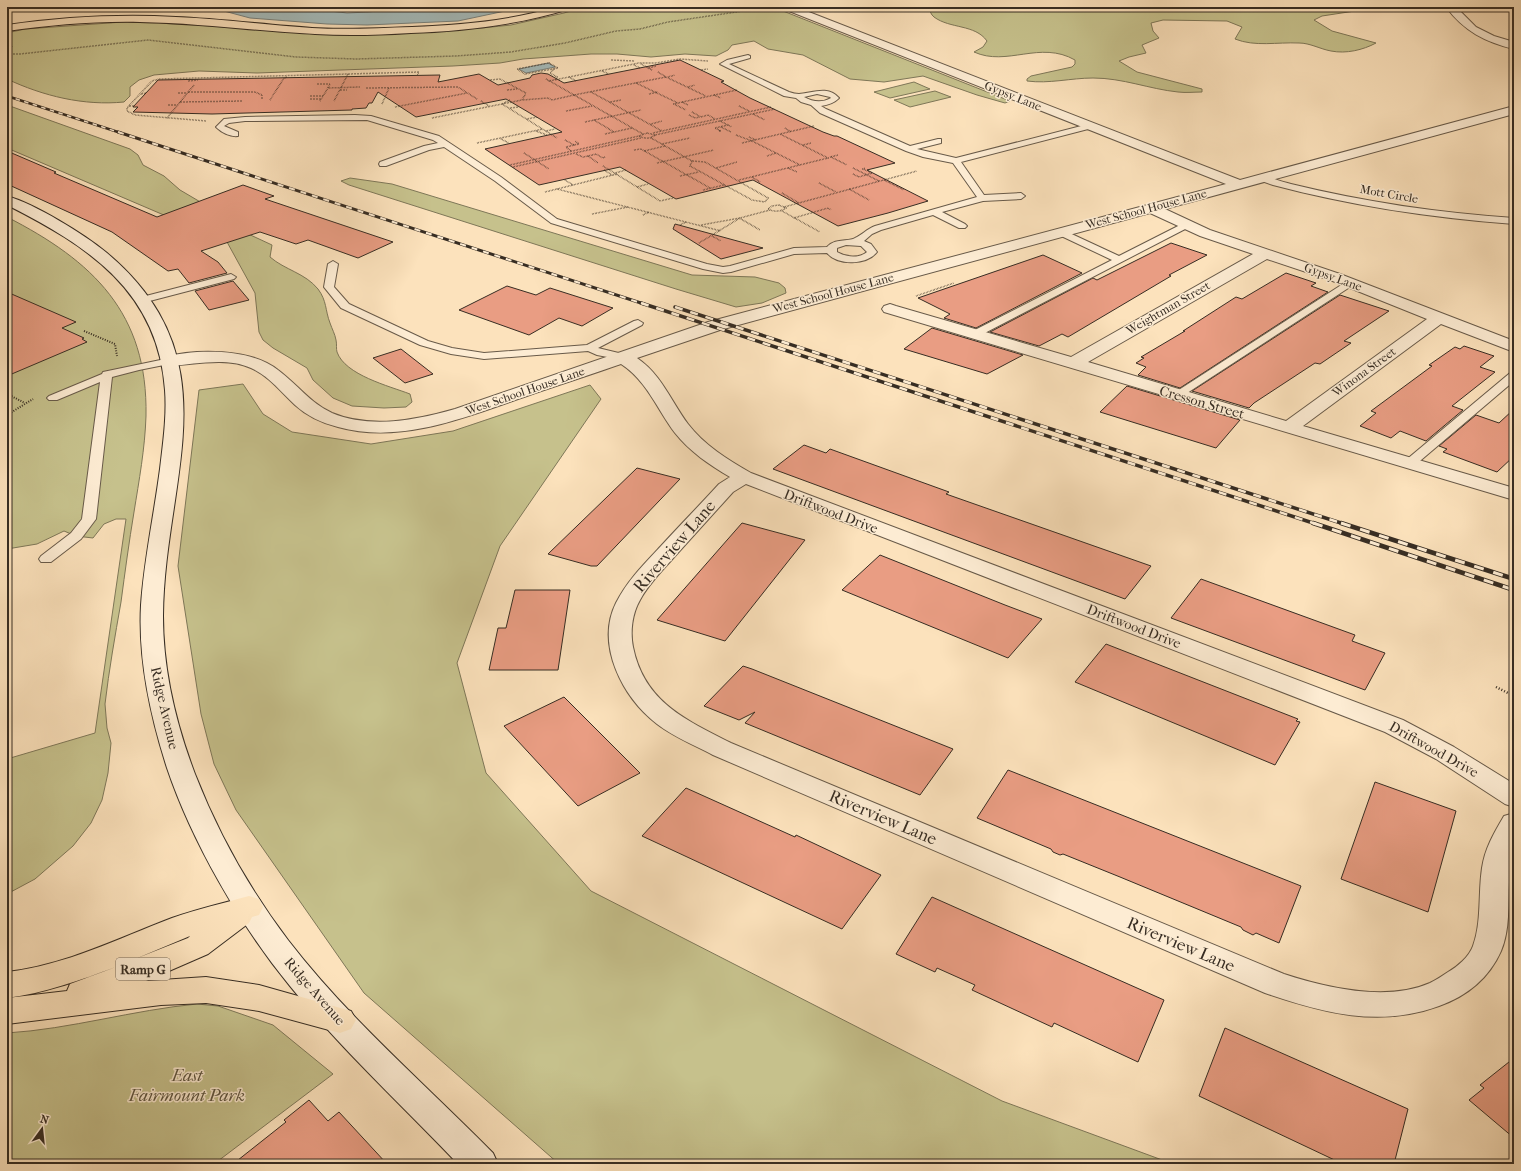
<svg xmlns="http://www.w3.org/2000/svg" width="1521" height="1171" font-family="'IM FELL French Canon',serif">
<style>
.green{fill:#c6c18c;stroke:#7e7758}
.water{fill:#a4bbbb;stroke:#78827e}
.building{fill:#e99d83;stroke:#372d23}
.lines{fill:none;stroke-linecap:round;stroke-linejoin:round}
.service-casing{stroke:#685a49;stroke-width:2}
.minor-casing{stroke:#685a49;stroke-width:2}
.secondary-casing{stroke:#372d23;stroke-width:2}
.primary-casing{stroke:#372d23;stroke-width:2}
.path-far2{stroke:#372d23;stroke-width:1.5;stroke-dasharray:0.5 1;stroke-linecap:butt}
.path-far1{stroke:#372d23;stroke-width:2;stroke-dasharray:1 1.5;stroke-linecap:butt}
.path{stroke:#372d23;stroke-width:2.5;stroke-dasharray:1 2;stroke-linecap:butt}
.service{fill:#fdecd3;fill-rule:evenodd}
.minor{fill:#fdecd3;fill-rule:evenodd}
.secondary{fill:#fdecd3;fill-rule:evenodd}
.primary{fill:#fce2bc;fill-rule:evenodd}
.rail-far3-casing{stroke:#372d23;stroke-width:2.5}
.rail-far2-casing{stroke:#372d23;stroke-width:3}
.rail-far1-casing{stroke:#372d23;stroke-width:3.5}
.rail-casing{stroke:#372d23;stroke-width:4.5}
.rail-far3{stroke:#fdecd3;stroke-width:1.5;stroke-dasharray:4.5;stroke-linecap:butt}
.rail-far2{stroke:#fdecd3;stroke-width:2;stroke-dasharray:6;stroke-linecap:butt}
.rail-far1{stroke:#fdecd3;stroke-width:2.5;stroke-dasharray:8;stroke-linecap:butt}
.rail{stroke:#fdecd3;stroke-width:3;stroke-dasharray:10;stroke-linecap:butt}
.labels{text-anchor:middle;stroke-width:3;stroke-linejoin:round;paint-order:stroke}
.far-street-label{font-size:12px;fill:#372d23;stroke:#fdecd3}
.shield{fill:#fdecd3;stroke:#726658;stroke-width:1}
.shield-label{font-size:13px;font-weight:bold;fill:#372d23}
.street-label{font-size:14px;fill:#372d23;stroke:#fdecd3}
.near-street-label{font-size:17px;fill:#372d23;stroke:#fdecd3}
.near-park-label{font-size:17px;font-style:italic;fill:#5b523d;stroke:#fdecd3}
</style>
<rect width="100%" height="100%" fill="#fce2bc"/>
<filter id="stains"><feTurbulence type="fractalNoise" baseFrequency=".005" numOctaves="4"/><feColorMatrix values="0 0 0 0 .2 0 0 0 0 .09 0 0 0 0 .02 0 0 0 .5 -.17"/></filter>
<radialGradient id="worn" r=".72"><stop offset=".6" stop-color="#630" stop-opacity="0"/><stop offset="1" stop-color="#630" stop-opacity=".3"/></radialGradient>
<g class="green">
<path d="M584,7H773L1010,101L1005,103L977,95L923,76L884,82L850,79L803,55L768,49L754,41L732,45L728,50L716,56L685,54L651,57L617,54H591L523,59L500,63L453,66L257,73L199,71L154,75L139,80L130,87V96L124,102C84,106 43,96 7,79V33L25,29L123,22L182,24L338,35L388,34L482,28L511,25L564,13Z"/>
<path d="M927,7H1381L1322,16L1314,20L1332,31L1376,43C1363,50 1346,54 1331,51C1320,49 1310,43 1299,43C1277,42 1255,47 1235,39L1242,27L1227,21L1163,20L1151,23L1153,31L1159,38L1142,45L1146,53L1129,57L1119,61L1137,72L1202,89V92C1194,92 1186,93 1178,92C1149,89 1123,78 1093,78C1071,78 1049,84 1027,81V79L1031,76L1072,67L1075,64V60C1040,40 1007,67 974,52L983,47L987,41C975,24 950,29 934,17C931,15 930,10 927,7Z"/>
<polygon points="914,82 930,89 890,98 874,92"/>
<polygon points="935,91 951,97 910,107 894,100"/>
<path d="M7,105L130,149L138,155L143,165L164,176L180,190L214,210L244,232L272,245L270,257C285,270 305,273 318,289C327,301 325,310 330,323C332,329 335,334 336,340C337,344 336,349 337,352C345,375 389,386 410,394L412,402L406,407L384,408L352,406L333,398L313,380L307,368L273,348L263,340L259,332L255,293L227,242L7,148Z"/>
<polygon points="350,178 392,184 692,275 755,277 779,283 785,288 786,293 762,303 736,307 676,289 349,185 341,181"/>
<path d="M7,217C93,261 148,313 146,416C145,448 139,481 134,512C129,542 125,572 121,602C115,636 109,670 105,704L107,728L111,743L108,773L102,800L91,823L73,846L35,879L7,894V759L95,733L126,519H116L104,524L93,538L76,536L64,531L37,544L7,549Z"/>
<polygon points="243,384 263,414 292,432 371,444 453,431 590,385 601,399 500,546 457,663 486,773 591,891 1002,1101 1173,1164 559,1164 364,993 236,810 214,764 201,714 178,566 199,390"/>
<path d="M197,1004L218,1006L273,1025L333,1074L214,1164H7V1033C71,1029 133,1010 197,1004Z"/>
</g>
<g class="water">
<polygon points="209,7 296,7 347,13 368,12 418,7 524,7 458,21 367,25 327,24 250,18"/>
<polygon points="548,63 555,67 526,73 519,69"/>
</g>
<g class="building">
<polygon points="680,60 724,81 721,82 750,98 823,132 834,136 837,136 895,163 867,170 928,201 888,213 838,226 753,180 676,199 620,167 539,185 485,149 562,132 506,99 416,117 378,92 372,103 369,103 366,108 352,109 352,110 212,114 133,112 138,107 133,107 158,80 440,75 438,82 479,74 498,85 530,78 532,75 541,73 548,74 564,83"/>
<polygon points="7,151 56,172 54,173 157,217 243,185 274,196 265,199 393,242 358,258 308,240 296,244 260,232 201,251 218,262 227,273 189,283 178,269 168,271 112,232 7,184"/>
<polygon points="675,224 763,248 721,259 673,229"/>
<polygon points="1171,243 1207,255 1169,275 1171,276 1068,337 1062,334 1039,346 990,332 1093,278 1097,280"/>
<polygon points="1043,255 1082,273 976,328 944,318 950,314 918,298"/>
<polygon points="1286,273 1316,283 1311,286 1328,292 1180,388 1138,375 1146,367 1136,363 1144,358 1141,357 1185,331 1183,331 1236,297 1242,299"/>
<polygon points="233,281 249,300 209,310 195,291"/>
<polygon points="507,286 536,295 550,288 613,308 582,326 559,318 529,335 459,310"/>
<polygon points="7,292 76,322 62,328 84,338 82,339 87,342 7,376"/>
<polygon points="1340,295 1389,311 1344,341 1351,343 1320,364 1315,363 1254,403 1249,408 1192,391"/>
<polygon points="932,328 1023,355 987,374 904,349"/>
<polygon points="1464,346 1494,356 1480,367 1495,372 1452,406 1463,410 1426,441 1400,431 1391,438 1360,426 1376,413 1371,411 1432,366 1429,365 1455,347 1460,349"/>
<polygon points="401,349 433,374 405,383 373,358"/>
<polygon points="1127,386 1240,420 1216,448 1100,412"/>
<polygon points="1514,409 1514,456 1497,472 1443,452 1447,449 1439,446 1476,415 1499,423"/>
<polygon points="804,445 826,453 830,449 949,492 946,494 1151,566 1125,599 773,469"/>
<polygon points="637,468 680,479 597,566 591,566 548,554"/>
<polygon points="742,523 805,540 725,641 657,620"/>
<polygon points="880,555 1005,605 1042,619 1008,658 842,590"/>
<polygon points="1201,579 1355,635 1352,641 1385,653 1365,690 1171,618"/>
<polygon points="515,590 570,590 558,670 489,670 498,628 506,628"/>
<polygon points="1106,644 1298,719 1296,721 1300,722 1275,765 1075,682"/>
<polygon points="743,666 752,669 953,749 920,795 745,723 755,712 739,720 704,706"/>
<polygon points="564,697 640,773 578,806 504,726"/>
<polygon points="1008,770 1301,886 1279,943 1256,933 1253,935 1243,930 1241,927 1120,877 1063,854 1060,855 1053,852 1051,849 977,818"/>
<polygon points="1375,782 1456,811 1428,912 1341,879"/>
<polygon points="686,788 795,837 796,835 881,875 842,929 642,836"/>
<polygon points="932,897 1164,1000 1138,1062 1054,1023 1052,1027 972,990 975,985 937,968 935,972 896,954"/>
<polygon points="1225,1028 1408,1109 1394,1164 1343,1164 1199,1096"/>
<polygon points="1514,1058 1514,1138 1469,1100 1484,1088 1480,1085"/>
<polygon points="309,1100 328,1121 339,1112 387,1164 233,1164 286,1122 284,1120"/>
</g>
<g class="lines">
<defs>
<g id="service">
<path d="M748,55L750,56V58L729,64L789,92C792,93 796,94 799,94C812,93 828,85 839,98C834,103 828,105 821,106L826,109L910,146L938,139H941V143L917,149L956,158L1089,124L1093,126L1092,128L961,162L984,195L1021,193L1025,196L1021,199L983,201L942,212L965,224L967,226L965,228H959L933,215L881,230L872,234L864,241L871,244L877,252C867,265 838,266 827,253L794,254L731,272L723,273L703,269L551,223L495,181L444,147L429,150L386,166H380L379,164L380,162L424,146L438,143L433,140L367,120L245,121L229,123L224,126L238,132V136C230,137 221,132 216,127L224,119L245,117L355,115L371,116L439,136L501,177L557,219L707,264L723,267L730,266L794,248L827,247C835,238 848,242 855,238C862,235 867,229 875,226L977,197L953,163L923,157L906,151L820,113L811,105L801,102L796,98L784,96L720,64L727,60ZM817,94L830,97L831,98C822,103 813,102 804,97ZM846,245L861,246L867,252C858,259 846,257 837,252V248Z"/>
<path d="M1262,175C1272,178 1281,182 1291,184C1365,202 1439,213 1514,218V224C1433,218 1352,206 1273,185L1259,180L1258,178L1259,176Z"/>
<polygon points="1186,222 1191,225 1189,227 979,336 971,336 970,334 971,332 1112,260 1057,234 1055,232 1057,230 1063,230 1119,256"/>
<polygon points="333,261 338,264 334,287 349,304 428,341 452,348 484,353 587,345 634,321 638,320 643,323 642,325 598,348 627,355 628,357 623,360 597,355 588,351 484,359 451,354 420,345 341,308 324,287 328,264"/>
<polygon points="231,274 236,277 234,279 142,303 137,300 138,298"/>
<polygon points="1349,280 1354,283 1353,285 1181,397 1173,397 1171,395"/>
<polygon points="170,358 174,359 175,361 174,363 139,370 112,377 96,519 81,539 51,562 41,562 39,559 41,556 71,533 82,519 100,382 57,400 49,400 47,398 49,396 102,374 103,372"/>
<polygon points="1514,372 1514,381 1414,466 1406,466 1404,463 1406,460 1510,373"/>
</g>
<g id="minor">
<path d="M782,7H796L1240,180L1514,106V114L1165,209L1210,230L1340,274L1514,341V352L1441,324L1303,426L1514,488V500L884,312L882,309L884,306L890,304L896,306L1071,357L1253,254L1200,236L1150,213L720,330L637,358C661,374 671,401 688,424C704,445 728,460 751,473L1403,720L1454,747L1514,784V807L1505,804L1436,759L1385,732L746,484L733,492C714,513 695,534 676,555C663,570 649,583 640,600C632,614 630,632 633,647C644,702 686,720 731,743L1284,974C1327,988 1387,1002 1430,983C1436,980 1442,976 1448,972C1457,967 1469,957 1473,946C1482,921 1478,894 1482,868C1485,848 1494,833 1504,816L1514,813C1514,825 1516,838 1514,849C1512,860 1510,871 1509,882C1508,905 1510,930 1501,951C1489,978 1467,996 1439,1006C1379,1028 1324,1013 1265,993L713,755C694,745 674,737 657,724C623,698 595,645 616,603C627,581 644,564 661,546C680,525 700,505 719,484L730,477C710,465 690,452 675,433C657,409 647,381 621,364C587,376 552,387 518,399C462,419 398,444 338,427C322,423 307,416 295,405C281,392 269,376 251,368C227,357 196,364 170,366L164,365L161,361L164,357C196,349 251,348 278,370C297,384 310,403 332,413C370,429 417,420 455,409L708,322L1226,184L784,9ZM1267,259L1330,280L1427,319L1286,421L1088,362Z"/>
<path d="M1446,7H1456L1476,27L1494,36L1514,42V49C1485,42 1464,31 1446,7Z"/>
</g>
<path id="secondary" d="M7,196C35,204 84,234 107,253C235,361 164,478 163,616C163,670 176,724 195,774C218,833 250,890 288,940C348,1018 424,1083 493,1153L498,1164H458C402,1105 341,1049 290,986C240,925 192,842 167,768C150,715 138,660 141,605C144,560 154,515 160,469C163,443 167,416 165,390C158,291 88,246 7,205Z"/>
<g id="primary">
<path d="M556,7H571L569,9C518,25 465,31 411,33C379,35 347,36 315,34C256,31 198,23 140,22C95,21 51,25 7,31V25C63,17 119,14 176,17C222,19 267,25 312,28C345,30 379,28 412,27C460,25 509,21 556,7Z"/>
<path d="M249,896L259,899L263,907L259,915L252,917L249,923L208,954L146,981L206,977L259,985L351,1011L356,1020L351,1029L340,1033L259,1011L206,1003L161,1005L7,1024V998L67,991L70,984L116,967C80,980 45,993 7,998V972C66,965 117,939 172,918C197,909 224,903 249,896ZM190,936L188,938L135,959Z"/>
</g>
</defs>
<use href="#service" class="service-casing"/>
<use href="#minor" class="minor-casing"/>
<use href="#secondary" class="secondary-casing"/>
<use href="#primary" class="primary-casing"/>
<g class="path-far2">
<polyline points="316,7 349,10 386,7"/>
<polyline points="7,52 12,46"/>
<polyline points="7,54 20,54 148,40 296,57 356,59 456,56 511,52 565,43 616,31 640,29 668,22 750,10 770,10"/>
<polyline points="611,60 635,61"/>
<polygon points="549,63 558,68 525,74 517,69"/>
<polyline points="641,64 652,70"/>
<polyline points="634,65 640,68"/>
<polyline points="648,68 656,66"/>
<polyline points="554,69 550,73 557,77 555,80"/>
<polyline points="701,70 708,69"/>
<polyline points="602,71 609,74"/>
<polyline points="658,72 666,77"/>
<polyline points="348,74 419,72 417,75"/>
<polyline points="569,77 576,81"/>
<polyline points="668,77 675,75"/>
<polyline points="546,79 643,134"/>
<polyline points="490,80 500,79 526,93 522,100"/>
<polyline points="188,81 198,80"/>
<polyline points="549,81 639,63 656,63 680,59 708,61"/>
<polyline points="636,83 678,103 737,90"/>
<polyline points="317,84 330,84 328,88"/>
<polyline points="688,87 695,85"/>
<polyline points="366,88 458,87 477,99"/>
<polyline points="340,90 347,90"/>
<polyline points="507,90 517,89"/>
<polyline points="188,92 255,92 262,95 262,100"/>
<polyline points="591,92 662,131"/>
<polyline points="178,93 187,93"/>
<polyline points="141,94 146,93"/>
<polyline points="649,94 658,92"/>
<polyline points="574,95 666,77 706,96"/>
<polyline points="714,95 721,98"/>
<polyline points="310,96 323,96"/>
<polyline points="310,99 321,99"/>
<polyline points="270,100 284,78 287,77"/>
<polyline points="510,100 502,104 557,138"/>
<polyline points="320,101 328,88 360,87"/>
<polyline points="481,101 489,106"/>
<polyline points="180,102 243,101"/>
<polyline points="610,102 621,100"/>
<polyline points="682,102 688,105"/>
<polyline points="677,103 674,104 686,110"/>
<polyline points="382,104 389,88"/>
<polyline points="168,105 177,105"/>
<polyline points="129,106 135,106"/>
<polyline points="739,106 749,111"/>
<polyline points="395,107 467,93"/>
<polyline points="510,108 519,107"/>
<polyline points="566,111 592,106"/>
<polyline points="692,112 701,117 708,115 715,119"/>
<polyline points="753,114 765,120"/>
<polyline points="689,115 695,118 700,117"/>
<polyline points="167,118 194,85"/>
<polyline points="432,118 522,100 548,98 552,100 574,95"/>
<polyline points="527,119 537,117"/>
<polyline points="594,120 614,132"/>
<polyline points="206,121 135,115 127,111 127,108 152,81 159,79 348,74 334,101"/>
<polyline points="720,121 732,127"/>
<polyline points="585,122 641,110"/>
<polyline points="651,124 662,121"/>
<polyline points="721,127 731,132"/>
<polyline points="785,128 791,132"/>
<polyline points="536,131 547,135"/>
<polyline points="546,131 555,129"/>
<polyline points="719,131 721,131 715,128 728,125"/>
<path d="M647,133L655,135C650,139 645,139 639,136Z"/>
<polyline points="653,133 771,107"/>
<polyline points="605,134 632,128"/>
<polyline points="655,135 775,109"/>
<polyline points="736,135 752,141 800,165"/>
<polyline points="749,137 756,140"/>
<polyline points="651,138 692,161"/>
<polyline points="501,139 509,143"/>
<polyline points="565,140 574,145 566,147 571,151"/>
<polyline points="477,143 543,129"/>
<polyline points="742,143 814,126"/>
<polyline points="662,144 690,138"/>
<polyline points="574,145 579,144 575,141"/>
<polyline points="803,145 811,143"/>
<polyline points="634,150 641,149 710,188"/>
<polyline points="644,151 665,146"/>
<polyline points="524,153 549,169"/>
<polyline points="576,154 583,157 588,156 598,163"/>
<polyline points="588,156 596,154 603,158 605,157"/>
<polyline points="767,156 776,153"/>
<polyline points="830,157 838,155"/>
<polyline points="831,157 847,165"/>
<polygon points="692,161 705,162 768,198 765,202 752,200 690,166"/>
<polyline points="657,163 714,150"/>
<polyline points="510,165 639,136"/>
<polyline points="603,166 660,201 673,198"/>
<polyline points="513,167 641,138"/>
<polyline points="716,168 737,162"/>
<polyline points="788,168 797,172"/>
<polyline points="853,168 879,181"/>
<polyline points="604,170 612,175"/>
<polyline points="615,173 626,170"/>
<polyline points="853,174 859,177 872,173 863,169 865,168"/>
<polyline points="680,176 699,172"/>
<polyline points="752,177 760,182"/>
<polyline points="565,180 573,185"/>
<polyline points="739,180 828,158 780,134"/>
<polyline points="884,180 904,190"/>
<polyline points="819,183 836,192"/>
<polyline points="637,187 648,184"/>
<polyline points="557,189 721,231"/>
<polyline points="849,189 869,200"/>
<polyline points="703,190 724,185"/>
<polyline points="545,192 617,174"/>
<polyline points="782,193 799,203"/>
<path d="M779,205L786,208C780,212 774,212 768,209L772,206Z"/>
<polyline points="784,207 917,171"/>
<polyline points="782,211 820,232"/>
<polyline points="592,214 628,207"/>
<polyline points="643,215 649,212"/>
<polyline points="794,218 828,208 831,210"/>
<polyline points="741,219 760,230"/>
<polyline points="680,225 686,222"/>
<polyline points="701,225 740,218"/>
<polyline points="712,236 721,241"/>
<polyline points="699,243 740,218 770,210"/>
<polyline points="916,296 954,283"/>
</g>
<g class="path-far1">
<polyline points="84,331 115,344 117,356"/>
<polyline points="7,394 25,403"/>
<polyline points="7,415 33,399"/>
</g>
<polyline class="path" points="1496,687 1514,696"/>
<use href="#service" class="service"/>
<use href="#minor" class="minor"/>
<use href="#secondary" class="secondary"/>
<use href="#primary" class="primary"/>
<defs>
<polyline id="rail-far3" points="7,96 121,133"/>
<polyline id="rail-far2" points="118,132 644,304"/>
<g id="rail-far1">
<polyline points="641,303 1316,524"/>
<polyline points="675,307 1344,524"/>
</g>
<g id="rail">
<polyline points="1313,523 1514,590"/>
<polyline points="1341,523 1514,579"/>
</g>
</defs>
<use href="#rail-far3" class="rail-far3-casing"/>
<use href="#rail-far2" class="rail-far2-casing"/>
<use href="#rail-far1" class="rail-far1-casing"/>
<use href="#rail" class="rail-casing"/>
<use href="#rail-far3" class="rail-far3"/>
<use href="#rail-far2" class="rail-far2"/>
<use href="#rail-far1" class="rail-far1"/>
<use href="#rail" class="rail"/>
</g>
<g class="labels">
<g class="far-street-label">
<text transform="translate(1013 96) rotate(22)" y="4">Gypsy Lane</text>
<text transform="translate(1389 194) rotate(10)" y="4">Mott Circle</text>
<text transform="translate(1146 209) rotate(-15)" y="4">West School House Lane</text>
<text transform="translate(1333 277) rotate(20)" y="4">Gypsy Lane</text>
<text transform="translate(833 293) rotate(-15)" y="4">West School House Lane</text>
<text transform="translate(1168 308) rotate(-30)" y="4">Weightman Street</text>
<text transform="translate(1364 372) rotate(-36)" y="4">Winona Street</text>
<text transform="translate(525 391) rotate(-19)" y="4">West School House Lane</text>
</g>
<rect class="shield" x="116" y="958" width="54" height="22" rx="3"/>
<g class="shield-label">
<text x="143" y="974">Ramp G</text>
</g>
<g class="street-label">
<text transform="translate(1202 402) rotate(16)" y="5">Cresson Street</text>
<text transform="translate(831 511) rotate(21)" y="5">Driftwood Drive</text>
<text transform="translate(1134 626) rotate(21)" y="5">Driftwood Drive</text>
<text transform="translate(165 708) rotate(77)" y="5">Ridge Avenue</text>
<text transform="translate(1434 749) rotate(29)" y="5">Driftwood Drive</text>
<text transform="translate(315 991) rotate(49)" y="5">Ridge Avenue</text>
</g>
<g class="near-street-label">
<text transform="translate(674 546) rotate(-49)" y="6">Riverview Lane</text>
<text transform="translate(883 817) rotate(23)" y="6">Riverview Lane</text>
<text transform="translate(1181 944) rotate(23)" y="6">Riverview Lane</text>
</g>
<g class="near-park-label">
<text x="187" y="1081">East<tspan x="187" dy="20">Fairmount Park</tspan></text>
</g>
</g>
<rect width="1521" height="1171" fill="none" stroke="#fce2bc" stroke-width="24"/>
<rect x="8" y="8" width="1505" height="1155" fill="none" stroke="#372d23" stroke-width="2"/>
<rect x="12" y="12" width="1497" height="1147" fill="none" stroke="#372d23"/>
<g transform="translate(42 1129) rotate(15)" stroke="#fdecd3" stroke-width="3" paint-order="stroke">
<path d="M0-3L7 15L0 10L-7 15Z" fill="#372d23"/>
<text y="-6" font-size="11" font-weight="bold" text-anchor="middle" fill="#372d23">N</text>
</g>
<rect width="100%" height="100%" filter="url(#stains)"/>
<rect width="100%" height="100%" fill="url(#worn)"/>
</svg>
